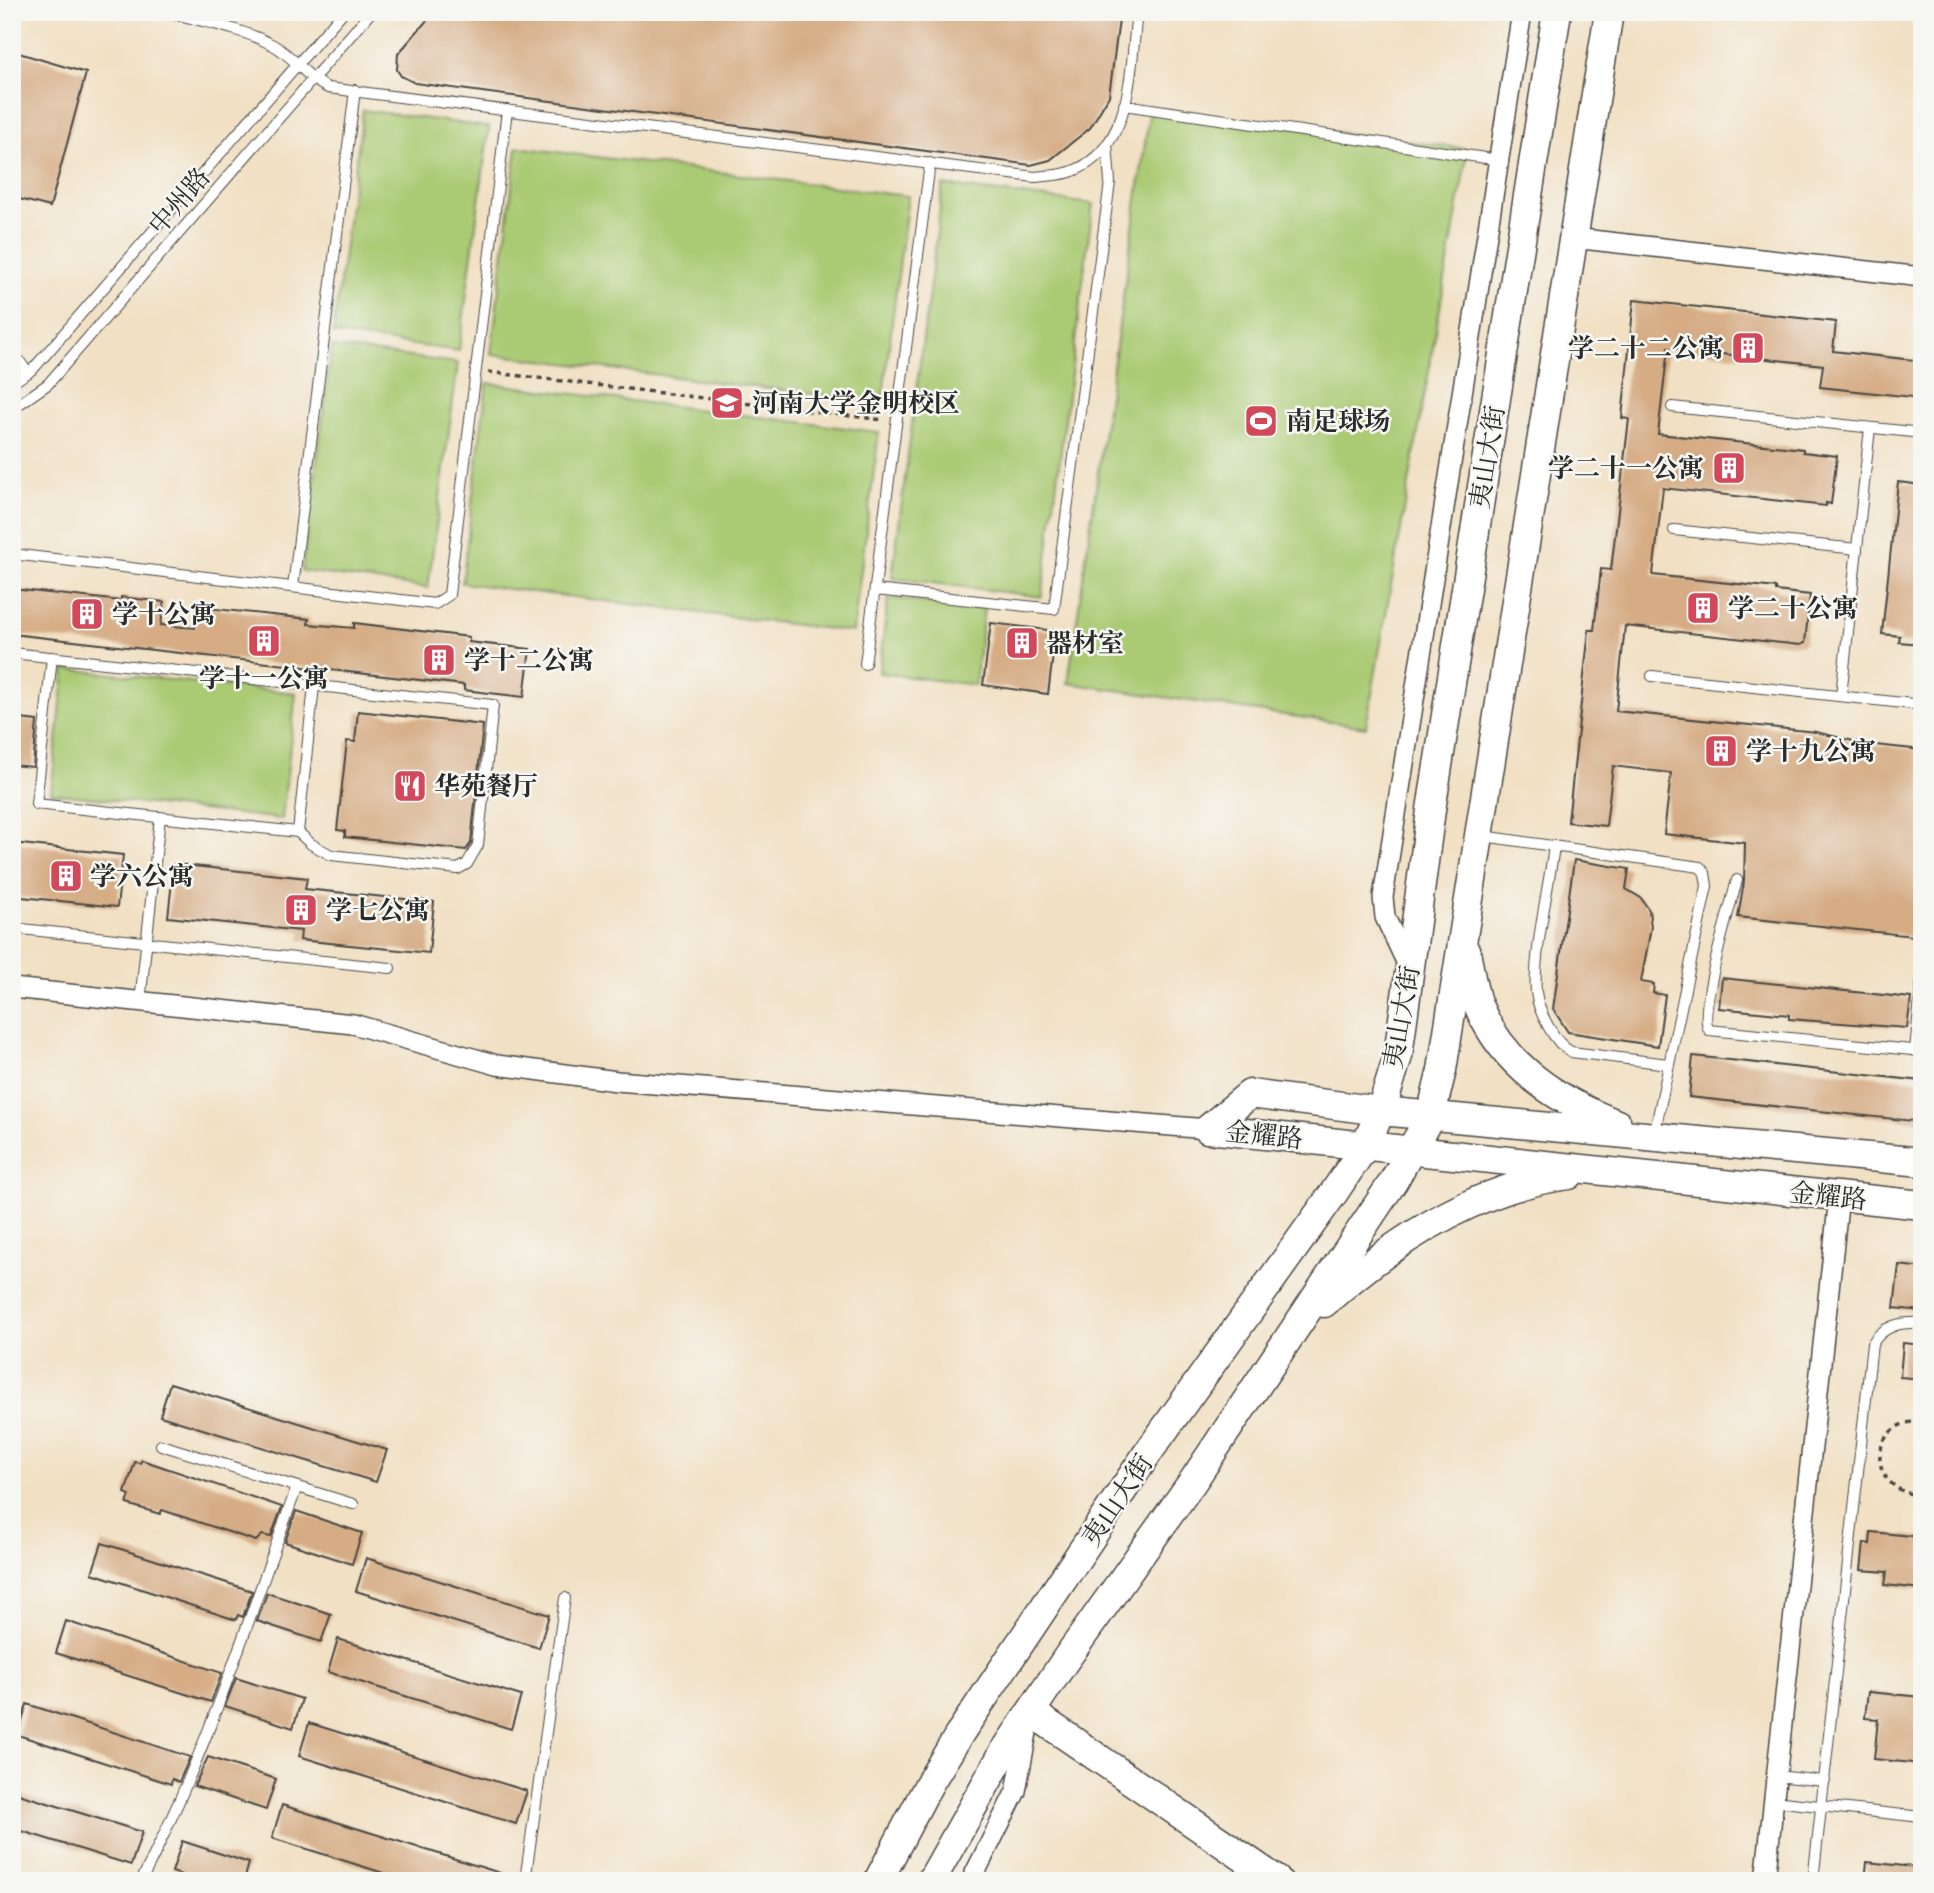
<svg xmlns="http://www.w3.org/2000/svg" width="1934" height="1893" font-family="Cardo,'Noto Serif SC',serif">
<style>
.green{fill:#aaca73;stroke:#6a7a4f;stroke-width:2}
.building{fill:#d5ac84}
.lines{fill:none;stroke-linecap:round;stroke-linejoin:round}
.lane-casing{stroke:#494642;stroke-width:12}
.street-casing{stroke:#494642;stroke-width:22}
.secondary-casing{stroke:#494642;stroke-width:31}
.path{stroke:#494642;stroke-width:3.5;stroke-dasharray:5 5;stroke-linecap:butt}
.lane{stroke:#fff;stroke-width:10}
.street{stroke:#fff;stroke-width:19}
.secondary{stroke:#fff;stroke-width:28}
.labels{text-anchor:middle;stroke-width:5;stroke-linejoin:round;paint-order:stroke}
.street-label{font-size:26px;fill:#2b2b2b;stroke:#f6f6f2}
.poi-label{font-size:26px;font-weight:bold;fill:#2b2b2b;stroke:#f6f6f2;text-anchor:start}
</style>
<rect width="100%" height="100%" fill="#f6f6f2"/>
<filter id="ink" filterUnits="userSpaceOnUse"><feTurbulence type="fractalNoise" baseFrequency=".0143" numOctaves="2"/><feDisplacementMap in="SourceGraphic" scale="14" xChannelSelector="R" yChannelSelector="G"/><feConvolveMatrix kernelMatrix="1 2 1 2 8 2 1 2 1" color-interpolation-filters="sRGB"/></filter>
<filter id="wash" filterUnits="userSpaceOnUse"><feTurbulence type="fractalNoise" baseFrequency=".00686" numOctaves="4" result="noise"/><feDisplacementMap in="SourceGraphic" scale="28" xChannelSelector="R" yChannelSelector="G"/><feGaussianBlur stdDeviation="1.57" result="paint"/><feColorMatrix in="noise" values="0 0 0 0 0 0 0 0 0 0 0 0 0 0 0 0 0 1.4 0 .05"/><feComposite in="paint" operator="in"/></filter>
<g filter="url(#wash)">
<rect width="100%" height="100%" fill="#f1e0c3"/>
<g class="green">
<polygon points="1150,108 1468,149 1366,727 1068,683"/>
<polygon points="363,110 489,127 459,351 333,334"/>
<polygon points="517,147 908,196 882,403 491,354"/>
<polygon points="943,185 1093,204 1042,597 892,578"/>
<polygon points="332,347 458,363 428,588 302,571"/>
<polygon points="487,383 879,432 853,632 462,583"/>
<polygon points="888,598 984,609 975,685 879,673"/>
<polygon points="65,669 296,693 282,819 51,793"/>
</g>
<g id="blocks">
<g class="building">
<polygon points="434,12 1120,12 1109,96 1090,128 1050,160 1031,165 415,83 401,76 397,70 398,54"/>
<polygon points="12,51 86,73 50,207 12,197"/>
<polygon points="1634,300 1836,322 1833,351 1922,361 1922,398 1820,387 1823,365 1668,348 1658,434 1803,449 1803,452 1837,456 1831,504 1826,503 1826,506 1663,488 1653,575 1776,588 1776,591 1810,595 1805,643 1800,645 1625,626 1616,711 1816,732 1866,744 1922,750 1922,870 1913,936 1738,917 1744,881 1745,843 1664,834 1671,773 1613,766 1606,826 1568,822 1589,630 1594,630 1601,569 1611,570 1629,419 1622,418"/>
<polygon points="1898,482 1922,485 1922,644 1899,642 1900,636 1882,634"/>
<polygon points="12,589 121,601 121,597 164,602 161,625 195,628 198,607 309,619 308,624 354,628 354,623 469,637 469,642 530,649 524,697 464,690 464,685 12,634"/>
<polygon points="991,623 1056,631 1048,694 983,685"/>
<polygon points="358,711 483,725 471,843 466,850 345,837 345,831 337,830 347,741 355,742"/>
<polygon points="12,718 37,721 33,767 12,765"/>
<polygon points="12,843 123,855 117,907 12,896"/>
<polygon points="1574,860 1629,869 1626,889 1641,898 1649,910 1651,927 1641,982 1654,984 1653,993 1665,995 1658,1046 1568,1032 1553,1009"/>
<polygon points="174,864 307,878 305,889 434,902 429,953 300,940 301,931 168,917"/>
<polygon points="1722,978 1911,998 1907,1028 1789,1019 1789,1015 1719,1008"/>
<polygon points="1693,1056 1922,1081 1922,1122 1689,1097"/>
<polygon points="1899,1265 1922,1268 1922,1311 1894,1308"/>
<polygon points="1903,1343 1922,1345 1922,1379 1900,1377"/>
<polygon points="170,1383 387,1450 376,1482 160,1416"/>
<polygon points="142,1460 282,1507 271,1537 262,1535 256,1541 162,1510 160,1514 127,1504 130,1495 125,1493 135,1462 140,1463"/>
<polygon points="296,1511 362,1533 352,1564 285,1542"/>
<polygon points="1871,1532 1922,1537 1922,1589 1885,1585 1887,1572 1861,1570 1864,1543 1870,1544"/>
<polygon points="102,1543 252,1591 243,1617 238,1615 236,1620 92,1573"/>
<polygon points="366,1558 549,1615 539,1648 356,1591"/>
<polygon points="267,1593 331,1614 321,1642 257,1621"/>
<polygon points="66,1621 222,1673 211,1702 56,1653"/>
<polygon points="338,1639 521,1696 511,1729 328,1672"/>
<polygon points="236,1678 302,1699 293,1728 225,1706"/>
<polygon points="1868,1692 1922,1697 1922,1764 1874,1759 1878,1719 1865,1718"/>
<polygon points="27,1704 190,1757 179,1782 172,1779 171,1784 18,1735"/>
<polygon points="309,1723 527,1791 516,1824 299,1756"/>
<polygon points="208,1757 276,1779 266,1810 194,1786"/>
<polygon points="12,1792 142,1832 131,1865 12,1828"/>
<polygon points="282,1805 513,1877 513,1881 409,1881 272,1838"/>
<polygon points="182,1841 249,1863 244,1881 198,1881 172,1872"/>
<polygon points="1867,1862 1922,1868 1922,1881 1865,1881"/>
</g>
</g>
</g>
<g filter="url(#ink)">
<use href="#blocks" fill-opacity="0" stroke="#494642" stroke-width="2"/>
<g class="lines">
<defs>
<g id="lane">
<path d="M168,12C203,22 241,28 273,45C294,56 306,78 328,88L1035,177C1047,175 1062,176 1073,171C1134,147 1130,67 1137,12"/>
<polyline points="1124,105 1499,160"/>
<polyline points="12,351 28,373"/>
<polyline points="12,383 34,368 343,12"/>
<polyline points="1672,407 1922,433"/>
<polyline points="12,409 48,384 371,12"/>
<polyline points="1674,530 1857,549"/>
<polyline points="12,554 435,604 449,595 507,110"/>
<polyline points="293,587 355,90"/>
<polyline points="875,590 1054,609 1110,182 1107,144"/>
<polyline points="12,653 493,705 478,845 467,864 458,869 331,855 311,844 298,832"/>
<polyline points="52,657 36,804 298,832 314,686"/>
<polyline points="865,664 930,163"/>
<polyline points="1652,676 1922,705"/>
<polyline points="1841,696 1870,428"/>
<polyline points="1483,836 1700,867 1705,873 1707,886 1654,1135"/>
<path d="M1554,846C1549,887 1533,954 1536,992C1538,1011 1554,1043 1571,1052L1668,1064"/>
<path d="M1737,880C1731,904 1697,1014 1709,1030L1922,1051"/>
<polyline points="12,928 390,968"/>
<polyline points="140,1002 160,817"/>
<polyline points="1915,1051 1922,978"/>
<polyline points="161,1445 353,1504"/>
<polyline points="1776,1776 1825,1781"/>
<polyline points="1773,1801 1922,1817"/>
<path d="M141,1881C206,1756 248,1619 297,1487"/>
<polyline points="525,1881 565,1598"/>
<path d="M1813,1881L1872,1344C1883,1325 1901,1322 1922,1323"/>
</g>
<g id="street">
<polyline points="1573,238 1922,277"/>
<polyline points="1409,968 1385,917 1383,897 1522,12"/>
<polyline points="12,988 353,1024 497,1065 617,1081 1208,1129"/>
<polyline points="971,1881 1016,1791 1029,1722"/>
<polyline points="1765,1881 1839,1197"/>
</g>
<g id="secondary">
<path d="M1466,952C1470,970 1472,989 1478,1005C1503,1066 1558,1101 1617,1124"/>
<polyline points="1208,1129 1250,1094 1381,1111 1922,1162"/>
<polyline points="1208,1129 1922,1205"/>
<path d="M1324,1303C1392,1242 1476,1187 1569,1175"/>
<polyline points="1031,1712 1278,1881"/>
<polyline points="878,1881 929,1784 962,1730 1147,1454 1335,1191 1365,1146 1381,1111 1398,1056 1431,810 1557,12"/>
<polyline points="931,1881 1002,1755 1066,1659 1193,1481 1393,1182 1431,1115 1442,1070 1609,12"/>
</g>
</defs>
<use href="#lane" class="lane-casing"/>
<use href="#street" class="street-casing"/>
<use href="#secondary" class="secondary-casing"/>
<g class="path">
<polyline points="488,372 884,420"/>
<path d="M1922,1422C1872,1417 1860,1489 1922,1496"/>
</g>
<use href="#lane" class="lane"/>
<use href="#street" class="street"/>
<use href="#secondary" class="secondary"/>
</g>
</g>
<defs>
<symbol id="building-square" viewBox="-11 -11 22 22"><rect x="-9" y="-9" width="18" height="18" rx="4" fill="#d1495b" stroke="#f6f6f2"/><path d="M-4-6H4V6H1V3H-1V6H-4ZM-2.5-4.3h1.7v1.8h-1.7ZM.8-4.3h1.7v1.8H.8ZM-2.5-1h1.7V.8h-1.7ZM.8-1h1.7V.8H.8Z" fill="#fff"/></symbol>
<symbol id="university-square" viewBox="-11 -11 22 22"><rect x="-9" y="-9" width="18" height="18" rx="4" fill="#d1495b" stroke="#f6f6f2"/><path d="M0-5L7-2L0 1L-7-2ZM-4 1L0 2.5L4 1V4Q0 6-4 4Z" fill="#fff"/></symbol>
<symbol id="stadium-square" viewBox="-11 -11 22 22"><rect x="-9" y="-9" width="18" height="18" rx="4" fill="#d1495b" stroke="#f6f6f2"/><path d="M0-5a6.5 5 0 1 0 0 10a6.5 5 0 1 0 0-10ZM-3.5-1.8h7v3.6h-7Z" fill="#fff"/></symbol>
<symbol id="restaurant-square" viewBox="-11 -11 22 22"><rect x="-9" y="-9" width="18" height="18" rx="4" fill="#d1495b" stroke="#f6f6f2"/><path d="M-5-6h1v4h1v-4h1v4h1v-4h1v5L-1.5 .5V6h-2V.5L-5-1ZM5-6V6H3V1.5H1.5Q1.5-4 5-6Z" fill="#fff"/></symbol>
</defs>
<g fill-rule="evenodd">
<use href="#building-square" x="1729" y="329" width="38" height="38"/>
<use href="#university-square" x="708" y="384" width="38" height="38"/>
<use href="#stadium-square" x="1242" y="402" width="38" height="38"/>
<use href="#building-square" x="1710" y="449" width="38" height="38"/>
<use href="#building-square" x="1684" y="589" width="38" height="38"/>
<use href="#building-square" x="68" y="595" width="38" height="38"/>
<use href="#building-square" x="245" y="622" width="38" height="38"/>
<use href="#building-square" x="1003" y="624" width="38" height="38"/>
<use href="#building-square" x="420" y="641" width="38" height="38"/>
<use href="#building-square" x="1702" y="732" width="38" height="38"/>
<use href="#restaurant-square" x="391" y="767" width="38" height="38"/>
<use href="#building-square" x="47" y="857" width="38" height="38"/>
<use href="#building-square" x="282" y="891" width="38" height="38"/>
</g>
<g class="labels">
<g class="street-label">
<text transform="translate(179 201) rotate(-49)" y="9">中州路</text>
<text transform="translate(1487 457) rotate(-81)" y="9">夷山大街</text>
<text transform="translate(1401 1017) rotate(-80)" y="9">夷山大街</text>
<text transform="translate(1264 1135) rotate(6)" y="9">金耀路</text>
<text transform="translate(1828 1196) rotate(6)" y="9">金耀路</text>
<text transform="translate(1117 1500) rotate(-56)" y="9">夷山大街</text>
</g>
<g class="poi-label">
<text x="1724" y="357" text-anchor="end">学二十二公寓</text>
<text x="752" y="412">河南大学金明校区</text>
<text x="1286" y="430">南足球场</text>
<text x="1704" y="477" text-anchor="end">学二十一公寓</text>
<text x="1728" y="617">学二十公寓</text>
<text x="112" y="623">学十公寓</text>
<text x="1046" y="652">器材室</text>
<text x="464" y="669">学十二公寓</text>
<text x="264" y="687" text-anchor="middle">学十一公寓</text>
<text x="1746" y="760">学十九公寓</text>
<text x="434" y="795">华苑餐厅</text>
<text x="90" y="885">学六公寓</text>
<text x="326" y="919">学七公寓</text>
</g>
</g>
<rect width="1934" height="1893" fill="none" stroke="#f6f6f2" stroke-width="42"/>
</svg>
